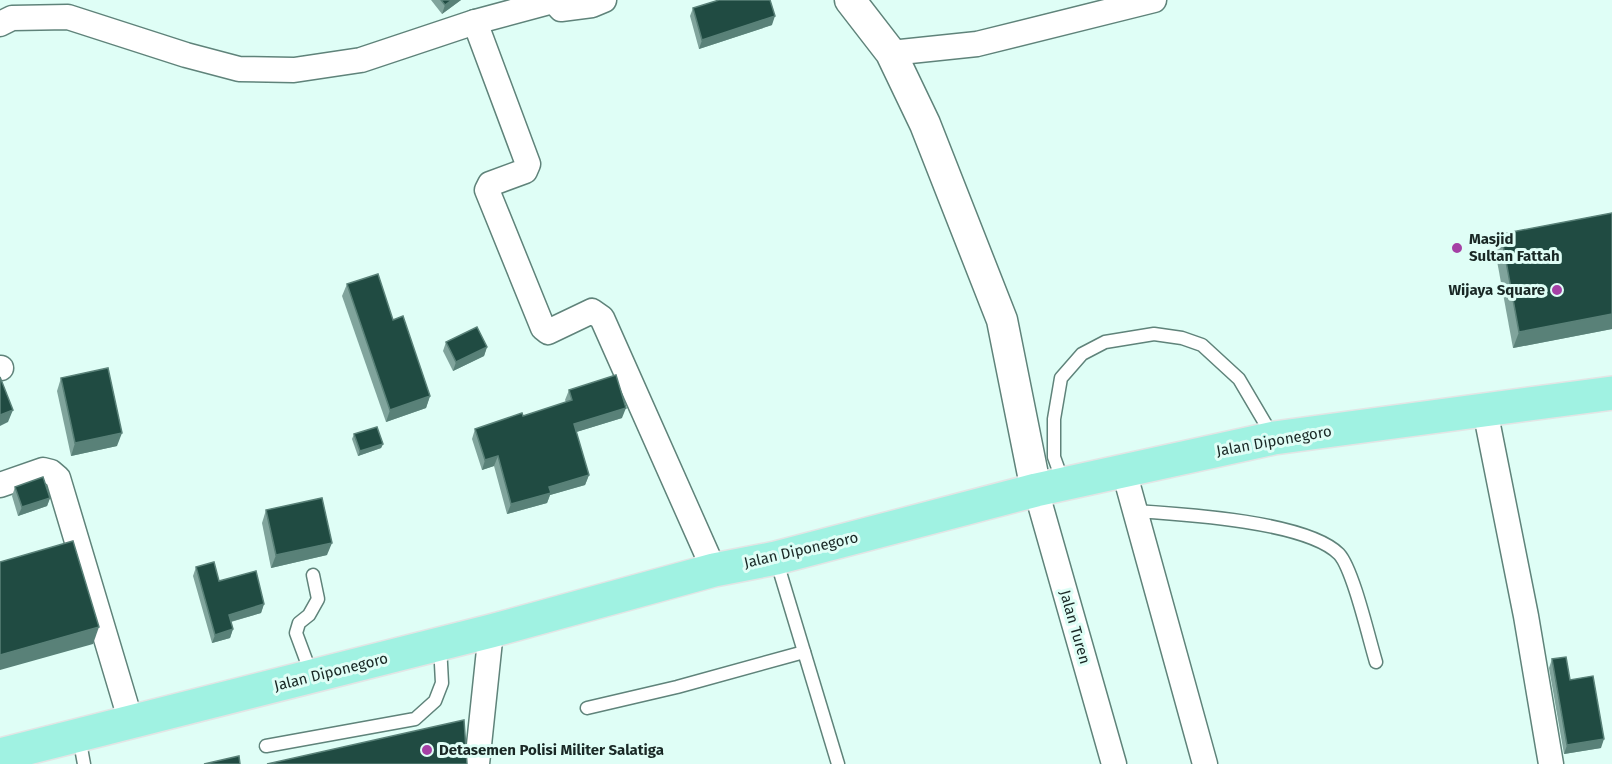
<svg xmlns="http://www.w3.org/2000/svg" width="1612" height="764" font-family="'Fira Sans',sans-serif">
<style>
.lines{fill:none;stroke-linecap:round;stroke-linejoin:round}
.service-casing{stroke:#5f837a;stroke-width:15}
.minor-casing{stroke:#5f837a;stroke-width:27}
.tertiary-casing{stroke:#5f837a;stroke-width:33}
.primary-casing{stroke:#e3e5e5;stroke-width:36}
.service{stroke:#fff;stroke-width:12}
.minor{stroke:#fff;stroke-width:24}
.tertiary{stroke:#fff;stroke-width:30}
.primary{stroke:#a0f2e2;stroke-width:33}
.wall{fill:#80a49c}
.shaded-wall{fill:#598178}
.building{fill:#204b42;stroke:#598178;stroke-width:1.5}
.poi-dot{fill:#a540a5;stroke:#dffef6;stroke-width:2}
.labels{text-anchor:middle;stroke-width:6;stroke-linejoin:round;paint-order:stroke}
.poi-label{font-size:15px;font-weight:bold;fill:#192825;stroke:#dffef6;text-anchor:start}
.street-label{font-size:15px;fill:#192825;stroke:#dffef6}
</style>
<rect width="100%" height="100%" fill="#dffef6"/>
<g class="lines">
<defs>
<g id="service">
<polyline points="1063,482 1054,457 1054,419 1061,378 1082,354 1105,342 1154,334 1182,338 1202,345 1239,379 1272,435"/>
<path d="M1134,511C1181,514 1306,521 1339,554C1353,569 1369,639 1376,662"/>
<polyline points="776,559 838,764"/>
<polyline points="312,676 296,633 299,623 309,615 318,599 313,575"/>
<polyline points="587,708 677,687 804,652"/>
<polyline points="79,737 84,764"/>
<polyline points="266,746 415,719 435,701 442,683 440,645"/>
</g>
<g id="minor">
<polyline points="553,0 561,9 592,5 604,0"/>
<polyline points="475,22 528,164 525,171 490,184 487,190 543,328 548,332 592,311 602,318 714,570"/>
<polyline points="0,24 12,18 68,17 186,55 239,69 294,70 361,60 475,22 553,1"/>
<polyline points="891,53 977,44 1154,0"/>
<polyline points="0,368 1,368"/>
<polyline points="1485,410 1526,616 1551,764"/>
<polyline points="1124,471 1205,764"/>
<polyline points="0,485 43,470 51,472 58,478 131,722"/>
<polyline points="1036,490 1114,764"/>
<polyline points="477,764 491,631"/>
</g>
<polyline id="tertiary" points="850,0 891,53 925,124 1002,320 1036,490"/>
<polyline id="primary" points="0,755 491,631 714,570 776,558 1036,490 1274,438 1612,393"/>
</defs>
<use href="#service" class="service-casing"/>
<use href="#minor" class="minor-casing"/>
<use href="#tertiary" class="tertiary-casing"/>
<use href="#primary" class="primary-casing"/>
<use href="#service" class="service"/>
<use href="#minor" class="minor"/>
<use href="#tertiary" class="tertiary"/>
<use href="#primary" class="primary"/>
</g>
<g class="wall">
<polygon points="431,0 461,0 442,14"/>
<polygon points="693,8 772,25 699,49 690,16"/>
<polygon points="1612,213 1612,329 1513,348 1495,250 1501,234"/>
<polygon points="347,284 393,320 430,396 426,408 386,422 342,296"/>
<polygon points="446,342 487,347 484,356 453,371 443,351"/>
<polygon points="61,378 117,446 71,456 57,391"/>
<polygon points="569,390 622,418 576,432 589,475 585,485 550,495 547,503 507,514 494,466 482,470 472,439 475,429 523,416 566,402 565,400"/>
<polygon points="354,434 383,444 381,448 358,456 352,439"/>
<polygon points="15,487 50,498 47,506 18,516 12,496"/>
<polygon points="266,510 327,555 271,568 262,523"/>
<polygon points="196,567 219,581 264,604 261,613 231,622 233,629 230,638 212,643 193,576"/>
<polygon points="1552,659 1570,680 1601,748 1564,754 1549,668"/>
</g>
<g class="shaded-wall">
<polygon points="452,0 461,0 442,14 445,5"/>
<polygon points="775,16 772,25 699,49 702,40"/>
<polygon points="1612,314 1612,329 1513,348 1519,332"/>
<polygon points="487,347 484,356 453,371 456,362"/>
<polygon points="430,396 426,408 386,422 390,410"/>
<polygon points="626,408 622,418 570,434 574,424"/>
<polygon points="13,410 8,422 0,426 0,415"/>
<polygon points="122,433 117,446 71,456 75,443"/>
<polygon points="383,444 381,448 358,456 360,451"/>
<polygon points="498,456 494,466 482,470 485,460"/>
<polygon points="589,475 585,485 550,495 547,503 507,514 511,504 549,487"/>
<polygon points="50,498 47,506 18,516 22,507"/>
<polygon points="332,543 327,555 271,568 276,555"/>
<polygon points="264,604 261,613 226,623 229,615"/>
<polygon points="99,627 93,644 0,670 0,655"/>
<polygon points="233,629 230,638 212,643 215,635"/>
<polygon points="1604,739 1601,748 1564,754 1567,745"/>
</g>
<g class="building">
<polygon points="441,0 452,0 445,5"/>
<polygon points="719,0 770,0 775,16 702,40 693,8"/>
<polygon points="1612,213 1612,314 1519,332 1501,234"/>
<polygon points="378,274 393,320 403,316 430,396 390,410 347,284"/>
<polygon points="477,327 487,347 456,362 446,342"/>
<polygon points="108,368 122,433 75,443 61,378"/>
<polygon points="616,375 626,408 574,424 589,475 549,487 551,493 511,504 498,456 485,460 475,429 522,413 523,416 572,400 569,390"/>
<polygon points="0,377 13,410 0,415"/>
<polygon points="377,427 383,444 360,451 354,434"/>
<polygon points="43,477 50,498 22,507 15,487"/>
<polygon points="322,498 332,543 276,555 266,510"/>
<polygon points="73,541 99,627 0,655 0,562"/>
<polygon points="214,562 219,581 256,571 264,604 229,615 233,629 215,635 196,567"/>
<polygon points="1566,657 1570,680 1593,676 1604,739 1567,745 1552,659"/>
<polygon points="464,720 467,764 267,764"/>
<polygon points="239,756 240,764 204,764"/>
</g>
<g class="poi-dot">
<circle cx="1457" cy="248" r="6"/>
<circle cx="1557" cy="290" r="6"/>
<circle cx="427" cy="750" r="6"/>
</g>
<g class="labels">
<g class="poi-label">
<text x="1469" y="244">Masjid<tspan x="1469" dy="17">Sultan Fattah</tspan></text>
<text x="1545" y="295" text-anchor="end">Wijaya Square</text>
<text x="439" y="755">Detasemen Polisi Militer Salatiga</text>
</g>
<g class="street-label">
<text transform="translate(1274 441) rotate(-10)" y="5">Jalan Diponegoro</text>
<text transform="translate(801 550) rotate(-13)" y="5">Jalan Diponegoro</text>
<text transform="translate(1075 627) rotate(74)" y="5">Jalan Turen</text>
<text transform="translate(331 672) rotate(-14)" y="5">Jalan Diponegoro</text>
</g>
</g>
</svg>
